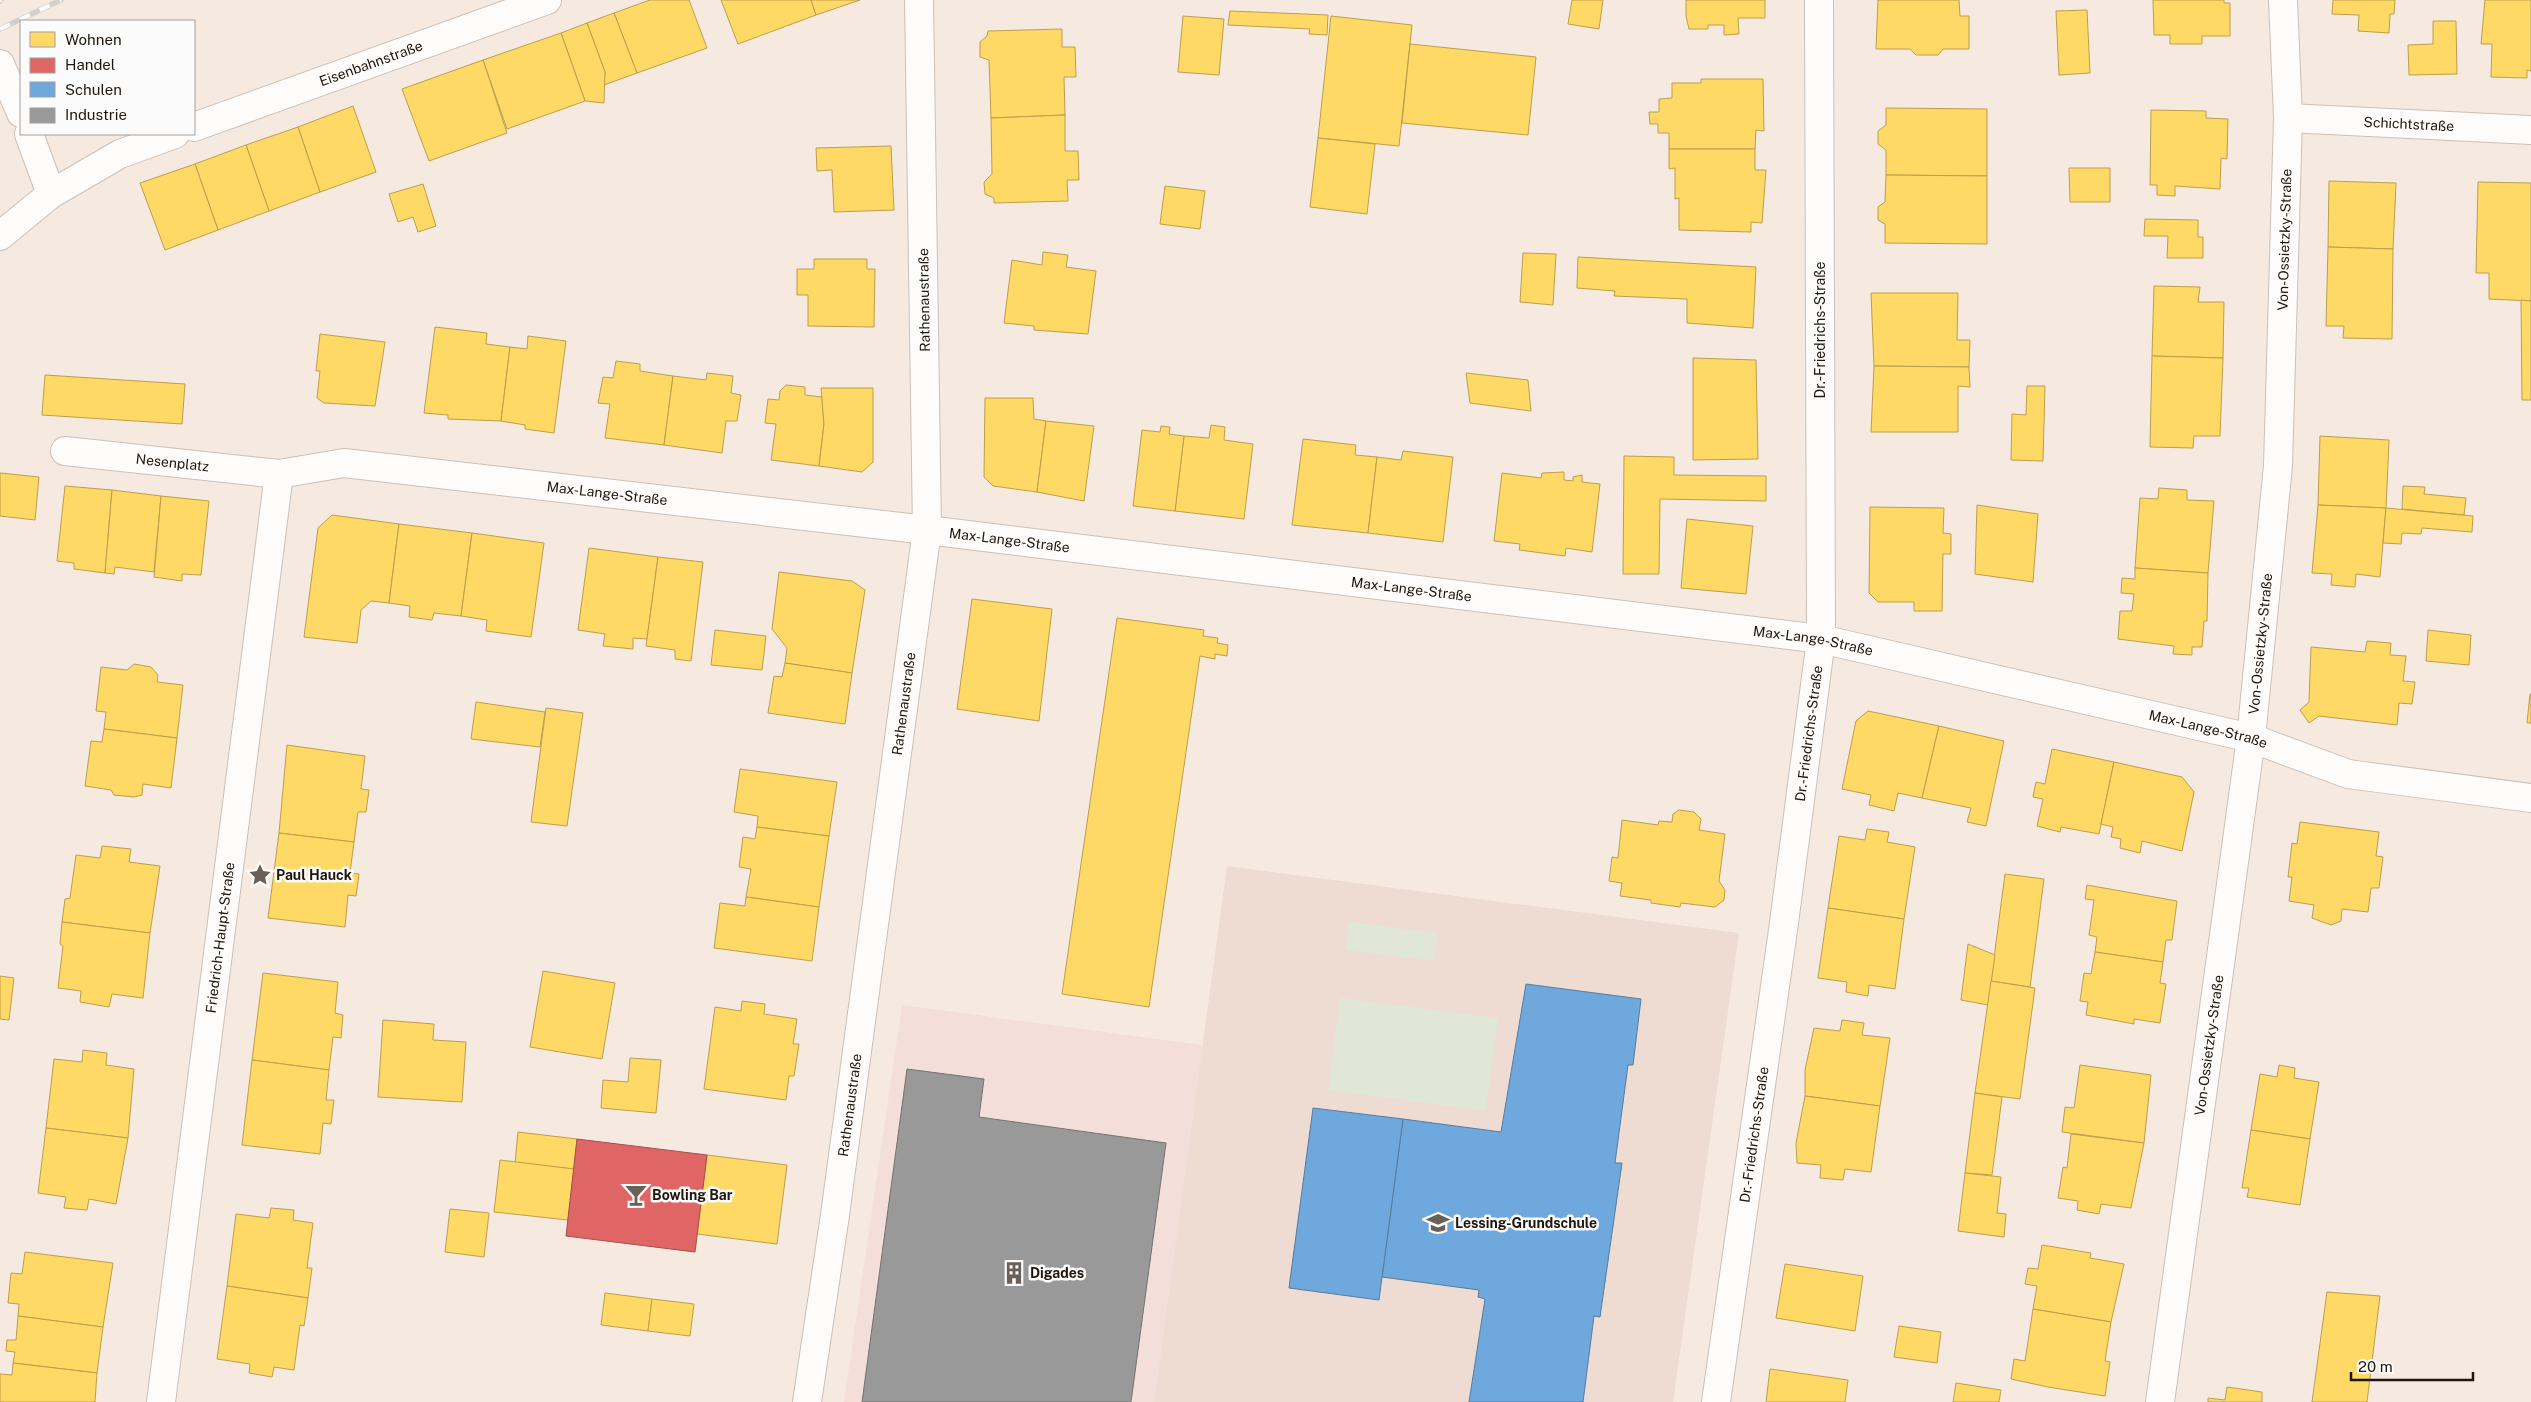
<svg xmlns="http://www.w3.org/2000/svg" width="2531" height="1402" font-family="'Public Sans',sans-serif">
<style>
.industrial{fill:#f3ded9}
.education{fill:#eedbd2}
.green{fill:#e0e7d7}
.homes{fill:#ffd966;stroke:#bc9e4c}
.shops{fill:#e06666;stroke:#a64e4c}
.schools{fill:#6fa8dc;stroke:#577c9e}
.industry{fill:#999;stroke:#74726f}
.lines{fill:none;stroke-linecap:round;stroke-linejoin:round}
.street-casing{stroke:#cbc0b7;stroke-width:30}
.street{stroke:#fefcfa;stroke-width:28}
.rail-casing{stroke:#d3d0cc;stroke-width:5.5}
.rail{stroke:#fbfbfb;stroke-width:4;stroke-dasharray:11;stroke-linecap:butt}
.labels{text-anchor:middle;stroke-width:5;stroke-linejoin:round;paint-order:stroke}
.street-label{font-size:14px;fill:#1f160e;stroke:#fbfbfb}
.poi-label{font-size:14px;font-weight:bold;fill:#1f160e;stroke:#fbfbfb;text-anchor:start}
</style>
<rect width="100%" height="100%" fill="#f6eae0"/>
<polygon class="industrial" points="902,1005 1203,1045 1154,1402 844,1402"/>
<polygon class="education" points="1227,866 1739,933 1673,1402 1154,1402"/>
<g class="green">
<polygon points="1349,922 1438,933 1434,961 1345,950"/>
<polygon points="1340,998 1498,1018 1486,1111 1328,1090"/>
</g>
<g class="homes">
<polygon points="650,0 689,0 707,48 637,73 614,13"/>
<polygon points="721,0 811,0 816,15 738,44"/>
<polygon points="811,0 860,0 816,15"/>
<polygon points="1572,0 1603,0 1599,29 1568,24"/>
<polygon points="1686,0 1765,0 1765,18 1738,18 1739,34 1724,35 1724,25 1708,25 1708,29 1689,29 1686,16"/>
<polygon points="1878,0 1959,0 1960,16 1969,16 1969,49 1943,49 1938,55 1916,55 1910,49 1876,49"/>
<polygon points="2153,0 2224,0 2224,3 2230,3 2230,36 2202,36 2202,44 2170,44 2170,35 2154,35"/>
<polygon points="2333,0 2395,0 2394,14 2390,14 2389,33 2358,31 2359,15 2332,14"/>
<polygon points="2485,0 2531,0 2531,71 2527,70 2527,78 2491,77 2492,44 2481,44"/>
<polygon points="2087,10 2090,73 2059,75 2056,11"/>
<polygon points="1230,11 1328,15 1327,35 1309,34 1310,29 1228,25"/>
<polygon points="614,13 637,73 604,85 605,72 587,23"/>
<polygon points="1183,16 1224,19 1219,75 1178,72"/>
<polygon points="1331,16 1412,25 1399,146 1318,138"/>
<polygon points="2433,21 2456,21 2457,74 2409,75 2408,45 2433,44"/>
<polygon points="587,23 605,72 604,103 585,101 561,33"/>
<polygon points="1062,29 1062,47 1075,47 1076,77 1064,77 1065,115 991,118 989,60 980,57 980,42 987,36 988,31"/>
<polygon points="561,33 585,101 507,129 483,60"/>
<polygon points="1410,44 1536,57 1528,135 1402,123"/>
<polygon points="483,60 507,133 429,161 402,89"/>
<polygon points="1701,79 1763,79 1764,131 1756,130 1755,149 1669,149 1669,133 1658,133 1658,124 1650,124 1649,112 1659,112 1659,99 1672,98 1672,83 1701,83"/>
<polygon points="353,106 376,172 320,192 298,127"/>
<polygon points="1886,108 1987,109 1987,176 1886,175 1886,150 1878,144 1878,131 1886,125"/>
<polygon points="2151,110 2206,111 2206,118 2228,119 2227,159 2221,158 2220,189 2175,186 2175,196 2157,195 2157,185 2150,185"/>
<polygon points="1065,115 1065,151 1078,151 1079,180 1067,180 1068,201 994,203 994,198 985,194 984,182 992,174 991,118"/>
<polygon points="298,127 320,192 269,211 246,145"/>
<polygon points="1318,138 1375,144 1367,214 1310,207"/>
<polygon points="246,145 269,211 218,230 195,164"/>
<polygon points="891,146 894,210 834,212 832,170 817,171 816,148"/>
<polygon points="1669,149 1755,149 1755,170 1766,170 1762,223 1751,222 1751,232 1679,230 1679,198 1675,199 1675,168 1669,169"/>
<polygon points="195,164 218,230 165,250 140,183"/>
<polygon points="2069,168 2110,168 2110,202 2070,202"/>
<polygon points="1886,175 1987,176 1987,244 1885,243 1885,224 1878,220 1878,207 1885,202"/>
<polygon points="2329,181 2396,183 2393,249 2328,247"/>
<polygon points="2478,182 2531,183 2531,301 2489,299 2489,273 2476,273"/>
<polygon points="423,184 436,226 418,232 413,217 398,222 389,194"/>
<polygon points="1165,186 1205,191 1200,229 1160,224"/>
<polygon points="2145,219 2198,220 2198,237 2203,237 2203,258 2167,258 2168,236 2144,236"/>
<polygon points="2328,247 2393,249 2392,339 2343,338 2344,326 2326,326"/>
<polygon points="1043,252 1068,255 1066,267 1096,271 1088,334 1034,330 1034,326 1004,323 1012,260 1042,265"/>
<polygon points="1523,253 1556,254 1553,305 1520,302"/>
<polygon points="1578,257 1756,267 1753,328 1687,323 1687,299 1614,296 1615,291 1577,288"/>
<polygon points="814,259 867,259 867,269 875,269 874,327 808,326 808,295 797,295 797,269 814,269"/>
<polygon points="2154,286 2200,287 2198,302 2224,302 2223,358 2152,356"/>
<polygon points="1871,293 1958,293 1957,340 1970,340 1969,367 1874,366"/>
<polygon points="2521,300 2531,301 2531,400 2522,400"/>
<polygon points="435,327 487,333 486,344 510,347 501,421 448,419 448,415 424,413"/>
<polygon points="320,334 385,342 375,406 324,403 317,398 320,371 316,371"/>
<polygon points="528,336 566,341 554,433 525,429 525,425 501,421 510,347 527,349"/>
<polygon points="2152,356 2223,358 2220,436 2194,436 2193,448 2150,447"/>
<polygon points="1693,358 1756,360 1758,459 1693,460"/>
<polygon points="616,361 640,364 640,371 673,376 664,445 605,438 610,404 598,403 603,377 613,378"/>
<polygon points="1874,366 1969,367 1970,387 1958,386 1958,432 1871,432"/>
<polygon points="707,373 733,376 731,393 741,395 737,421 726,421 722,453 664,445 673,376 706,380"/>
<polygon points="1466,373 1528,380 1531,411 1470,403"/>
<polygon points="45,375 185,384 182,424 42,415"/>
<polygon points="786,385 805,387 805,395 822,397 824,424 819,466 771,460 776,424 765,423 768,399 779,400 780,391"/>
<polygon points="2027,386 2045,386 2043,461 2011,460 2012,414 2026,415"/>
<polygon points="821,388 873,388 873,462 862,472 819,466 824,424"/>
<polygon points="985,398 1033,398 1034,419 1046,421 1037,492 993,486 984,477"/>
<polygon points="1046,421 1094,426 1084,501 1037,492"/>
<polygon points="1211,425 1225,427 1224,440 1253,444 1244,519 1175,511 1184,436 1209,438"/>
<polygon points="1161,426 1170,427 1169,434 1184,436 1175,511 1133,506 1142,430 1160,432"/>
<polygon points="2320,436 2389,440 2386,508 2318,505"/>
<polygon points="1303,439 1356,445 1355,455 1377,457 1368,533 1292,525"/>
<polygon points="1403,451 1453,457 1443,542 1368,533 1377,457 1401,460"/>
<polygon points="1624,456 1674,457 1674,475 1766,476 1766,501 1660,499 1659,574 1623,574"/>
<polygon points="1564,472 1564,480 1573,481 1573,477 1582,475 1582,482 1600,484 1592,552 1566,548 1565,556 1519,550 1520,544 1494,541 1502,473 1541,478 1542,473"/>
<polygon points="0,473 39,477 35,520 0,516"/>
<polygon points="65,486 112,490 105,573 74,569 74,563 57,561"/>
<polygon points="2403,486 2425,487 2424,494 2466,498 2464,515 2402,509"/>
<polygon points="2159,488 2187,490 2187,500 2214,501 2208,573 2135,568 2140,498 2158,499"/>
<polygon points="112,490 161,496 154,572 115,567 114,574 105,573"/>
<polygon points="161,496 209,501 201,575 182,574 182,581 154,577"/>
<polygon points="1977,505 2038,514 2033,582 1975,574"/>
<polygon points="2318,505 2386,508 2380,577 2356,574 2355,587 2331,585 2332,574 2312,573"/>
<polygon points="1870,507 1944,508 1943,533 1951,534 1951,554 1943,554 1942,611 1914,611 1914,602 1878,602 1869,593"/>
<polygon points="2386,508 2473,516 2472,532 2422,528 2421,534 2402,533 2401,544 2383,543"/>
<polygon points="332,515 399,524 389,603 371,601 361,610 357,643 304,637 318,528"/>
<polygon points="1687,519 1753,526 1746,594 1681,588"/>
<polygon points="399,524 472,533 461,616 434,613 432,620 409,617 410,606 389,603"/>
<polygon points="472,533 544,543 531,637 486,631 487,620 461,616"/>
<polygon points="589,548 658,557 647,639 633,638 633,649 603,646 605,634 578,630"/>
<polygon points="658,557 703,562 691,661 675,659 675,650 646,646"/>
<polygon points="2135,568 2208,573 2207,621 2204,621 2202,647 2192,647 2192,655 2173,654 2174,646 2118,639 2120,611 2132,611 2134,594 2121,593 2122,578 2135,579"/>
<polygon points="779,572 852,581 865,590 852,673 785,663 787,648 772,629"/>
<polygon points="972,599 1052,609 1039,721 957,709"/>
<polygon points="1117,618 1204,630 1203,636 1218,638 1217,643 1228,645 1227,656 1215,654 1215,659 1200,656 1149,1007 1062,994"/>
<polygon points="715,630 766,636 762,670 711,665"/>
<polygon points="2428,630 2471,635 2469,665 2426,661"/>
<polygon points="2367,641 2391,643 2390,655 2406,656 2403,681 2415,682 2412,704 2399,703 2397,725 2319,716 2309,723 2300,710 2309,702 2311,647 2365,652"/>
<polygon points="785,663 852,673 845,724 768,713 774,676 782,677"/>
<polygon points="134,664 151,667 158,675 157,682 183,685 177,738 104,729 106,712 96,711 101,667 127,670"/>
<polygon points="2530,694 2531,694 2531,723 2527,723"/>
<polygon points="476,702 545,712 540,747 471,739"/>
<polygon points="546,708 583,713 567,826 531,822"/>
<polygon points="1868,711 1939,726 1922,798 1898,793 1894,811 1869,805 1871,795 1842,789 1856,721"/>
<polygon points="1939,726 2004,741 1986,826 1967,822 1971,808 1922,798"/>
<polygon points="104,729 177,738 171,788 143,784 142,795 134,797 114,795 111,790 85,786 91,741 102,742"/>
<polygon points="287,745 365,756 361,789 369,790 366,812 358,812 354,842 279,833"/>
<polygon points="2052,749 2114,762 2099,834 2061,827 2060,832 2037,826 2043,799 2033,797 2036,782 2045,784"/>
<polygon points="2114,762 2182,777 2194,792 2182,851 2142,841 2140,853 2120,848 2121,839 2111,837 2113,827 2101,824"/>
<polygon points="740,769 837,782 829,836 757,827 758,816 734,812"/>
<polygon points="1679,810 1694,812 1701,819 1699,830 1725,834 1719,881 1725,890 1724,900 1715,907 1681,903 1680,907 1651,903 1651,900 1620,896 1622,883 1609,881 1612,857 1618,858 1622,820 1658,825 1659,821 1672,822 1673,814"/>
<polygon points="2300,822 2379,832 2376,856 2383,857 2379,888 2371,888 2368,912 2342,909 2341,921 2331,925 2312,918 2314,905 2289,901 2292,877 2288,877 2292,843 2297,844"/>
<polygon points="757,827 829,836 819,907 746,897 751,869 739,867 743,837 755,839"/>
<polygon points="1867,829 1889,832 1887,842 1915,847 1904,919 1828,908 1839,836 1865,840"/>
<polygon points="279,833 354,842 350,873 359,874 356,896 348,895 345,927 268,918"/>
<polygon points="102,846 131,849 129,862 160,866 150,933 62,922 65,899 70,898 76,855 100,858"/>
<polygon points="2005,874 2044,879 2030,987 1991,981"/>
<polygon points="2087,885 2177,901 2172,940 2166,940 2163,962 2095,952 2097,937 2089,935 2094,900 2085,899"/>
<polygon points="746,897 819,907 812,961 714,948 720,903 745,906"/>
<polygon points="1828,908 1904,919 1895,989 1869,985 1868,996 1846,992 1847,982 1818,978"/>
<polygon points="62,922 150,933 143,998 112,994 109,1007 80,1002 81,991 58,988 63,946 60,944"/>
<polygon points="1968,944 1995,955 1988,1005 1961,1000"/>
<polygon points="2095,952 2163,962 2160,983 2166,984 2160,1023 2134,1019 2134,1024 2086,1015 2088,1002 2080,1001 2084,973 2091,974"/>
<polygon points="543,971 615,983 602,1059 530,1047"/>
<polygon points="263,973 338,982 335,1013 343,1015 341,1038 333,1037 329,1070 252,1060"/>
<polygon points="0,976 14,978 9,1020 0,1019"/>
<polygon points="1991,981 2035,988 2020,1099 1975,1093"/>
<polygon points="742,1001 765,1004 764,1014 797,1019 793,1044 799,1044 794,1076 789,1076 786,1100 704,1089 715,1007 741,1011"/>
<polygon points="383,1020 434,1024 433,1040 466,1042 462,1102 378,1097"/>
<polygon points="1842,1020 1864,1023 1862,1035 1890,1038 1880,1106 1805,1096 1805,1070 1814,1028 1840,1031"/>
<polygon points="83,1050 107,1053 106,1065 134,1069 128,1138 46,1128 54,1059 82,1062"/>
<polygon points="630,1058 661,1060 656,1113 601,1108 603,1080 628,1082"/>
<polygon points="252,1060 329,1070 326,1100 334,1100 331,1124 323,1123 320,1154 242,1145"/>
<polygon points="2080,1065 2151,1075 2144,1143 2062,1132 2065,1107 2074,1108"/>
<polygon points="2279,1065 2295,1068 2294,1078 2319,1082 2310,1139 2251,1130 2260,1074 2277,1077"/>
<polygon points="1975,1093 2002,1097 1992,1175 1965,1173"/>
<polygon points="1805,1096 1880,1106 1871,1172 1845,1169 1843,1180 1820,1178 1821,1165 1797,1163 1796,1143"/>
<polygon points="46,1128 128,1138 116,1204 89,1199 87,1210 64,1208 66,1197 38,1193"/>
<polygon points="2251,1130 2310,1139 2300,1205 2247,1197 2249,1188 2242,1188"/>
<polygon points="518,1132 577,1139 574,1169 515,1163"/>
<polygon points="2071,1134 2144,1143 2131,1208 2101,1204 2099,1214 2077,1210 2078,1201 2058,1198 2063,1167 2067,1168"/>
<polygon points="707,1155 787,1165 777,1244 697,1234"/>
<polygon points="500,1160 574,1169 568,1220 494,1212"/>
<polygon points="1965,1173 2001,1177 1997,1213 2006,1214 2004,1237 1958,1231"/>
<polygon points="271,1208 294,1210 293,1220 313,1223 307,1268 312,1268 308,1298 227,1286 236,1214 269,1218"/>
<polygon points="450,1209 489,1213 484,1257 445,1252"/>
<polygon points="2042,1245 2091,1253 2090,1258 2124,1264 2111,1322 2033,1309 2037,1286 2025,1284 2028,1268 2038,1269"/>
<polygon points="25,1252 113,1263 103,1327 18,1316 19,1304 8,1303 11,1273 22,1274"/>
<polygon points="1785,1264 1863,1276 1855,1331 1776,1318"/>
<polygon points="227,1286 308,1298 304,1326 300,1325 294,1370 274,1367 272,1377 249,1373 250,1364 217,1359"/>
<polygon points="2327,1292 2380,1296 2367,1402 2312,1402"/>
<polygon points="605,1293 652,1299 648,1331 601,1325"/>
<polygon points="652,1299 694,1304 690,1336 648,1331"/>
<polygon points="2033,1309 2111,1322 2105,1361 2110,1362 2105,1396 2048,1387 2011,1379 2014,1359 2025,1361"/>
<polygon points="18,1316 103,1327 97,1373 13,1363 15,1352 6,1351 7,1340 16,1340"/>
<polygon points="1899,1326 1941,1332 1937,1363 1894,1357"/>
<polygon points="13,1363 97,1373 95,1402 0,1402 0,1374 12,1375"/>
<polygon points="1770,1369 1848,1380 1845,1402 1766,1402"/>
<polygon points="1956,1383 2001,1390 1999,1402 1953,1402"/>
<polygon points="2227,1387 2262,1392 2262,1402 2208,1402 2208,1398 2225,1400"/>
</g>
<polygon class="shops" points="577,1139 707,1155 695,1252 566,1236"/>
<g class="schools">
<polygon points="1526,984 1641,999 1633,1065 1628,1065 1615,1163 1622,1163 1600,1317 1594,1316 1583,1402 1469,1402 1485,1299 1478,1297 1479,1290 1382,1277 1403,1119 1501,1132"/>
<polygon points="1313,1108 1403,1119 1379,1300 1289,1288"/>
</g>
<polygon class="industry" points="907,1069 984,1079 979,1117 1166,1143 1131,1402 862,1402"/>
<g class="lines">
<defs>
<g id="street">
<polyline points="0,64 21,113"/>
<path id="s1" d="M2288,118L2531,130"/>
<path id="s2" d="M194,127L547,0"/>
<polyline points="29,134 51,194"/>
<polyline points="0,236 51,194 120,154 175,134"/>
<path id="s3" d="M65,451L279,474L344,463L927,530L1821,639L2251,738L2348,774L2531,798"/>
<path id="s4" d="M161,1402L279,474"/>
<path id="s5" d="M807,1402L835,1215L927,530L919,0"/>
<path id="s6" d="M1716,1402L1784,923L1821,639L1819,0"/>
<path id="s7" d="M2160,1402L2251,738L2278,466L2288,118L2283,0"/>
</g>
</defs>
<use href="#street" class="street-casing"/>
<use href="#street" class="street"/>
<defs>
<g id="rail">
<polyline points="0,1 1,0"/>
<polyline points="0,29 61,0"/>
</g>
</defs>
<use href="#rail" class="rail-casing"/>
<use href="#rail" class="rail"/>
</g>
<defs>
<symbol id="sight-bare" viewBox="-9 -9 18 18"><path d="M0-6L1.8-2.2L6-1.7L2.9 1.2L3.7 5.4L0 3.3L-3.7 5.4L-2.9 1.2L-6-1.7L-1.8-2.2Z" fill="#6a6058" stroke="#fbfbfb" stroke-width="2.5" paint-order="stroke"/></symbol>
<symbol id="bar-bare" viewBox="-9 -9 18 18"><path d="M-6-5H6L.8 .8V4.5H3.5V6h-7V4.5H-.8V.8Z" fill="#6a6058" stroke="#fbfbfb" stroke-width="2.5" paint-order="stroke"/></symbol>
<symbol id="school-bare" viewBox="-9 -9 18 18"><path d="M0-5L7-2L0 1L-7-2ZM-4 1L0 2.5L4 1V4Q0 6-4 4Z" fill="#6a6058" stroke="#fbfbfb" stroke-width="2.5" paint-order="stroke"/></symbol>
<symbol id="building-bare" viewBox="-9 -9 18 18"><path d="M-4-6H4V6H1V3H-1V6H-4ZM-2.5-4.3h1.7v1.8h-1.7ZM.8-4.3h1.7v1.8H.8ZM-2.5-1h1.7V.8h-1.7ZM.8-1h1.7V.8H.8Z" fill="#6a6058" stroke="#fbfbfb" stroke-width="2.5" paint-order="stroke"/></symbol>
</defs>
<g fill-rule="evenodd">
<use href="#sight-bare" x="244" y="859" width="32" height="32"/>
<use href="#bar-bare" x="620" y="1179" width="32" height="32"/>
<use href="#school-bare" x="1422" y="1207" width="32" height="32"/>
<use href="#building-bare" x="998" y="1257" width="32" height="32"/>
</g>
<g class="labels">
<g class="street-label">
<text dy="5" stroke="none"><textPath href="#s2" startOffset="188">Eisenbahnstraße</textPath></text>
<text dy="5" stroke="none"><textPath href="#s1" startOffset="121">Schichtstraße</textPath></text>
<text dy="5" stroke="none"><textPath href="#s7" startOffset="1170">Von-Ossietzky-Straße</textPath></text>
<text transform="translate(924 300) rotate(-91)" y="5">Rathenaustraße</text>
<text transform="translate(1820 330) rotate(-90)" y="5">Dr.-Friedrichs-Straße</text>
<text dy="5" stroke="none"><textPath href="#s3" startOffset="108">Nesenplatz</textPath></text>
<text dy="5" stroke="none"><textPath href="#s3" startOffset="546">Max-Lange-Straße</textPath></text>
<text dy="5" stroke="none"><textPath href="#s3" startOffset="951">Max-Lange-Straße</textPath></text>
<text dy="5" stroke="none"><textPath href="#s3" startOffset="1356">Max-Lange-Straße</textPath></text>
<text dy="5" stroke="none"><textPath href="#s3" startOffset="1761">Max-Lange-Straße</textPath></text>
<text dy="5" stroke="none"><textPath href="#s7" startOffset="765">Von-Ossietzky-Straße</textPath></text>
<text dy="5" stroke="none"><textPath href="#s5" startOffset="705">Rathenaustraße</textPath></text>
<text dy="5" stroke="none"><textPath href="#s3" startOffset="2166">Max-Lange-Straße</textPath></text>
<text dy="5" stroke="none"><textPath href="#s6" startOffset="675">Dr.-Friedrichs-Straße</textPath></text>
<text dy="5" stroke="none"><textPath href="#s4" startOffset="468">Friedrich-Haupt-Straße</textPath></text>
<text dy="5" stroke="none"><textPath href="#s7" startOffset="360">Von-Ossietzky-Straße</textPath></text>
<text dy="5" stroke="none"><textPath href="#s5" startOffset="300">Rathenaustraße</textPath></text>
<text dy="5" stroke="none"><textPath href="#s6" startOffset="270">Dr.-Friedrichs-Straße</textPath></text>
</g>
<g class="poi-label">
<text x="276" y="880">Paul Hauck</text>
<text x="652" y="1200">Bowling Bar</text>
<text x="1455" y="1228">Lessing-Grundschule</text>
<text x="1030" y="1278">Digades</text>
</g>
</g>
<rect x="20" y="20" width="175" height="115" fill="#fbfbfb" stroke="#a39f9c"/>
<rect x="30" y="32" width="25" height="15" fill="#ffd966" stroke="#a39f9c"/>
<text x="65" y="45" font-size="15" fill="#1f160e">Wohnen</text>
<rect x="30" y="58" width="25" height="15" fill="#e06666" stroke="#a39f9c"/>
<text x="65" y="70" font-size="15" fill="#1f160e">Handel</text>
<rect x="30" y="82" width="25" height="15" fill="#6fa8dc" stroke="#a39f9c"/>
<text x="65" y="95" font-size="15" fill="#1f160e">Schulen</text>
<rect x="30" y="108" width="25" height="15" fill="#999999" stroke="#a39f9c"/>
<text x="65" y="120" font-size="15" fill="#1f160e">Industrie</text>
<path d="M2351 1372v8h122v-8" fill="none" stroke="#1f160e" stroke-width="2.5"/>
<text x="2358" y="1372" font-size="15" fill="#1f160e" stroke="#fbfbfb" stroke-width="4" paint-order="stroke">20 m</text>
</svg>
